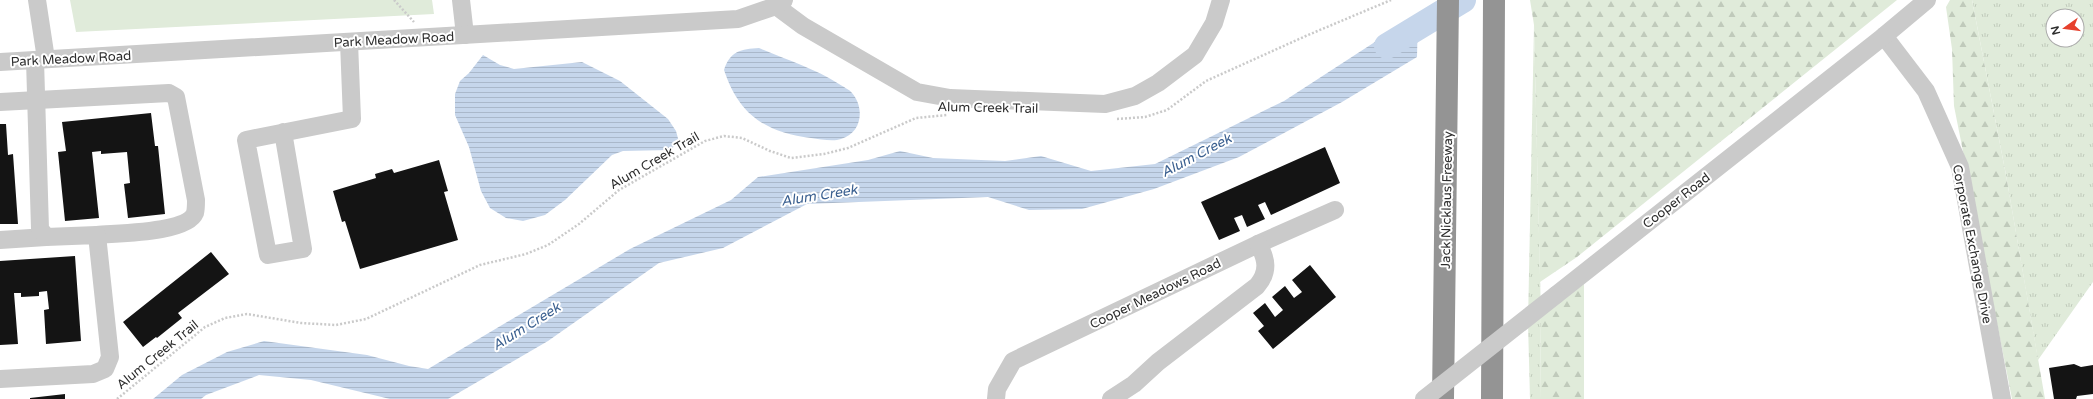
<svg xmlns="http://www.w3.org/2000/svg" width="2093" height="399" font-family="'Varela Round',sans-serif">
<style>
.grass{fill:url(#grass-tufts);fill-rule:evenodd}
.forest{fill:url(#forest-firs)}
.park{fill:#e0ebda}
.water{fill:url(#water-rules)}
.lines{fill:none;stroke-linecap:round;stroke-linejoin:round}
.river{stroke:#c6d6eb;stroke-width:26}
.building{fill:#141414}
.path{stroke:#cacaca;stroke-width:2.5;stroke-dasharray:2 2;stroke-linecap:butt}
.minor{stroke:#cacaca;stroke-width:18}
.highway{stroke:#949494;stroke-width:22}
.minor-bridge{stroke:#cacaca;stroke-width:18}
.labels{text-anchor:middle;stroke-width:4;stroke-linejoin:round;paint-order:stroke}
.street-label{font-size:13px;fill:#2d2d2d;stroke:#fff}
.water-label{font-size:14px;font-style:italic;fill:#3b6090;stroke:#fff}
</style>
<defs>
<pattern id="grass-tufts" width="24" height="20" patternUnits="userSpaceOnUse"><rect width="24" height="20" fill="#e0ebda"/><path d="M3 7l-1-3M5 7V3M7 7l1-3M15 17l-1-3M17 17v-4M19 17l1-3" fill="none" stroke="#c0cabb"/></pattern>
<pattern id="forest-firs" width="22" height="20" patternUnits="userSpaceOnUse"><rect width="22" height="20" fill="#e0ebda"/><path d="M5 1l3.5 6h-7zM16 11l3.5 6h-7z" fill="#c0cabb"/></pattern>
<pattern id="water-rules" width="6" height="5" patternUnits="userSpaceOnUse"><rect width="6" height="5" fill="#c6d6eb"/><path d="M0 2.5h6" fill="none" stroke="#aab8ca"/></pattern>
</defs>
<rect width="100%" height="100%" fill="#fff"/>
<g class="grass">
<path d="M1972,0H2093V282L2038,360L2006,175ZM2053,16H2077V40H2053Z"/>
<polygon points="1534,25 1541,316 1540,399 1530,399 1528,323"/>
</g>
<g class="forest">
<polygon points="1530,0 1897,0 1577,257 1540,282 1534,25"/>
<polygon points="1950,0 1972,0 2006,175 2045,399 2012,399 1954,106 1952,49 1946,7"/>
<polygon points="1584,284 1584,399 1540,399 1541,316"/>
</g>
<polygon class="park" points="70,0 432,0 434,14 76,32"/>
<g class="water">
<polygon points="1418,14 1417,57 1342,102 1239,157 1154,189 1082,209 1029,210 988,197 807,204 723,248 659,263 548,341 448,399 390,399 311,380 259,375 206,395 201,399 153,399 182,375 227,352 264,341 367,355 409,366 428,369 630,249 731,200 758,177 868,160 900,151 933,158 1005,161 1041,156 1091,171 1155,164 1284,101"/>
<path d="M759,48C786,60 814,68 839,84C843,87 849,89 852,93C865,108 862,133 841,139C833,142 820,139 811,138C765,132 739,115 724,70C730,51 741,49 759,48Z"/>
<polygon points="483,55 500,65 514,69 582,62 620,81 668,119 676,131 679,142 670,150 623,151 612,155 565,200 545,215 523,221 506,218 490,208 481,191 469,147 455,115 455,94 460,81 469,73"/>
</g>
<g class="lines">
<polyline class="river" points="1387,46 1463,0"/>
</g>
<g class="building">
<polygon points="151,113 155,146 158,146 165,214 128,218 124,184 130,183 127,152 101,154 101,151 92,152 99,218 65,221 58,152 66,151 62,122"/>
<polygon points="0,124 6,124 8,155 13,154 18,224 0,224"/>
<polygon points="1325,147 1340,183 1271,215 1265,202 1258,205 1265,219 1247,227 1242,215 1234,218 1240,231 1219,240 1201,202"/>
<polygon points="439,160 448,191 444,192 458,240 360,269 345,221 342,222 333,191 376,178 375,174 392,169 394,173"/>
<polygon points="211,252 229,274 178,313 182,318 157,338 156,337 143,347 123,322"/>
<polygon points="75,256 81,341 46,344 44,310 49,309 47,291 39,292 39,296 21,297 21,293 14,293 18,344 0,345 0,261"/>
<polygon points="1310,265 1336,297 1273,349 1258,331 1264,326 1253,313 1265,303 1275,317 1283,310 1272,297 1285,286 1294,298 1302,292 1292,280"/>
<polygon points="2074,364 2081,367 2093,365 2093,394 2077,396 2076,399 2054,399 2049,368"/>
<polygon points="65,394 65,399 30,399 30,398"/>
</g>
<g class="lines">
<g class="path">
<polyline points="394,0 414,22"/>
<polyline points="1117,119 1145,117 1167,110 1206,81 1308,35 1391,0"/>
<polyline points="117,399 205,327 225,318 247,314 301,323 336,325 366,319 480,265 526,254 548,245 579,224 619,190 705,141 724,136 742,138 770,151 791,158 824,154 848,148 916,118 947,115"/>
</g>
<g class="minor">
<polyline points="37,0 46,59"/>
<polyline points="461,0 465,35"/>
<polyline points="776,6 803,26 917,92 950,98 1105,104 1135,96 1158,83 1195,55 1214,23 1221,0"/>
<polyline points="1884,36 1926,91 1960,167 2002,399"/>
<polyline points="0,62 738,19 776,6 784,0"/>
<path d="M0,102L169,93L176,97L196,200C196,204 196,209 195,213C187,233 118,233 97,235"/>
<polyline points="283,132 303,249 268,255 246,140 352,119 349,42"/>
<polyline points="0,240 46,237"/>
<polyline points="1556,295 1884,36 1927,0"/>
<polyline points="0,379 93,374 105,369 110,357 97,235 46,237 40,229 35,60"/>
<polyline points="996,399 997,389 1013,361 1258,244 1335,210"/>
<path d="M1111,399L1134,384L1158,362L1257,286C1269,272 1267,259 1258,244"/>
</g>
<g class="highway">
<polyline points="1443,399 1448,0"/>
<polyline points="1492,399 1494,0"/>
</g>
<polyline class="minor-bridge" points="1424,399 1556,295"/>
</g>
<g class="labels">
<g class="street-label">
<text transform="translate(394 39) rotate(-3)" y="5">Park Meadow Road</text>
<text transform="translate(71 58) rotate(-3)" y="5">Park Meadow Road</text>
<text transform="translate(988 107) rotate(1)" y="5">Alum Creek Trail</text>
<text transform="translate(654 160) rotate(-30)" y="5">Alum Creek Trail</text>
<text transform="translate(1446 200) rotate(-89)" y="5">Jack Nicklaus Freeway</text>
<text transform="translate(1676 200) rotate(-38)" y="5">Cooper Road</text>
<text transform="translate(1973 244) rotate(79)" y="5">Corporate Exchange Drive</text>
<text transform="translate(1155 293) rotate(-26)" y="5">Cooper Meadows Road</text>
<text transform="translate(157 354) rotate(-39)" y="5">Alum Creek Trail</text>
</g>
<g class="water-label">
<text transform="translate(1196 155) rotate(-28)" y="5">Alum Creek</text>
<text transform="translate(819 195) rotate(-9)" y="5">Alum Creek</text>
<text transform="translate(526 326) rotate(-32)" y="5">Alum Creek</text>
</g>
</g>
<g transform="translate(2065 28) rotate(256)"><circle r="19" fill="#ffffff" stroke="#ababab"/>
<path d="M0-3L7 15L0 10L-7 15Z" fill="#e6402d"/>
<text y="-6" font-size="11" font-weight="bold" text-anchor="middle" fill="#2d2d2d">N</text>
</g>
</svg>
